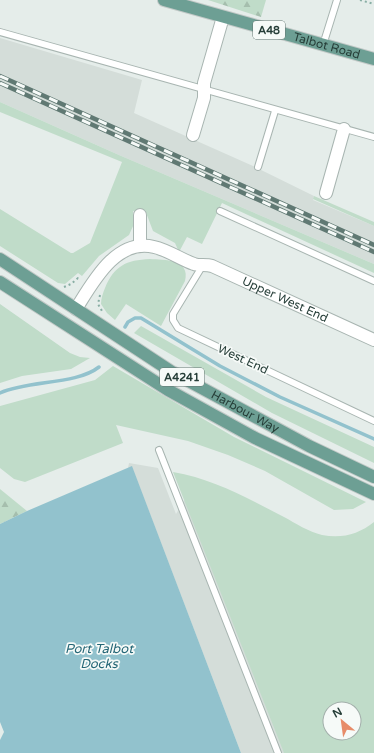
<svg xmlns="http://www.w3.org/2000/svg" width="374" height="753" font-family="'Varela Round',sans-serif">
<style>
.built{fill:#d4ddd9;fill-rule:evenodd}
.grass{fill:#c0dcc9;fill-rule:evenodd}
.forest{fill:url(#forest-firs)}
.water{fill:#92c2cd}
.lines{fill:none;stroke-linecap:round;stroke-linejoin:round}
.stream{stroke:#92c2cd;stroke-width:3.5}
.service-casing{stroke:#a8b5b1;stroke-width:8}
.minor-casing{stroke:#a8b5b1;stroke-width:14}
.primary-casing{stroke:#c2c9c7;stroke-width:14}
.path{stroke:#88aea4;stroke-width:2;stroke-dasharray:2 3;stroke-linecap:butt}
.service{stroke:#fff;stroke-width:6}
.minor{stroke:#fff;stroke-width:12}
.primary{stroke:#6d9f94;stroke-width:12}
.rail-casing{stroke:#607973;stroke-width:4.5}
.rail{stroke:#f6faf8;stroke-width:3;stroke-dasharray:9;stroke-linecap:butt}
.labels{text-anchor:middle;stroke-width:3.5;stroke-linejoin:round;paint-order:stroke}
.shield{fill:#f6faf8;stroke:#647672;stroke-width:1}
.shield-label{font-size:11px;font-weight:bold;fill:#263e38}
.street-label{font-size:12px;fill:#263e38;stroke:#f6faf8}
.water-label{font-size:13px;font-style:italic;fill:#246676;stroke:#f6faf8}
</style>
<defs>
<pattern id="forest-firs" width="22" height="20" patternUnits="userSpaceOnUse"><rect width="22" height="20" fill="#c0dcc9"/><path d="M5 1l3.5 6h-7zM16 11l3.5 6h-7z" fill="#a5bead"/></pattern>
</defs>
<rect width="100%" height="100%" fill="#e5edea"/>
<g class="built">
<polygon points="0,38 142,80 134,113 253,166 314,196 313,200 374,226 374,264 119,155 0,102"/>
<path d="M129,463L158,468L176,514L194,484L307,540L374,753H241L132,467L128,468ZM330,709H354V733H330Z"/>
</g>
<g class="grass">
<polygon points="0,102 119,155 374,264 374,273 222,203 202,244 187,237 179,252 175,243 153,231 145,210 133,211 134,224 129,235 99,256 82,276 78,273 65,284 58,283 0,246 0,209 71,253 73,253 90,243 122,162 0,112"/>
<polygon points="314,196 374,222 374,226 313,199"/>
<path d="M150,259C164,260 191,259 185,281L161,326L126,304L115,320L107,313L101,304C101,298 103,293 105,288C114,266 126,260 150,259Z"/>
<polygon points="0,304 70,353 80,357 90,358 71,369 22,376 0,383"/>
<polygon points="141,326 266,397 374,447 374,463 272,413 134,333"/>
<polygon points="113,366 234,437 366,502 353,509 334,510 265,471 228,455 188,441 116,425 123,443 25,482 14,479 0,468 0,406 95,380"/>
<path d="M173,472C214,479 247,498 284,517C295,523 309,532 322,535C342,539 359,534 374,522V753H284ZM330,709H354V733H330Z"/>
</g>
<g class="forest">
<polygon points="208,0 266,0 261,17"/>
<polygon points="0,489 27,511 0,524"/>
</g>
<polygon class="water" points="132,466 241,753 0,753 0,740 4,732 0,722 0,524 27,511"/>
<g class="lines">
<g class="stream">
<polyline points="125,327 128,322 135,318 141,318 220,366 280,397 374,439"/>
<path d="M0,393C29,380 76,385 99,367"/>
</g>
<defs>
<g id="service">
<polyline points="0,32 374,137"/>
<polyline points="323,45 337,0"/>
<polyline points="258,167 275,111"/>
<polyline points="220,211 374,281"/>
<polyline points="203,265 173,314 173,320 178,328 374,421"/>
<polyline points="159,450 278,753"/>
</g>
<g id="minor">
<polyline points="193,135 204,98 204,83 223,17"/>
<polyline points="326,193 344,129"/>
<polyline points="140,215 140,246"/>
<path id="s1" d="M76,309C93,282 116,238 154,247C168,250 180,259 194,264C199,266 206,264 212,266L374,340"/>
</g>
<g id="primary">
<path id="s2" d="M164,0L374,59"/>
<path id="s3" d="M0,259L172,372L309,446L374,477"/>
<polyline points="0,282 168,390 255,438 374,494"/>
</g>
</defs>
<use href="#service" class="service-casing"/>
<use href="#minor" class="minor-casing"/>
<use href="#primary" class="primary-casing"/>
<g class="path">
<polyline points="360,0 374,4"/>
<polyline points="64,287 71,284 78,278 80,279"/>
<polyline points="100,295 98,304 102,311"/>
</g>
<use href="#service" class="service"/>
<use href="#minor" class="minor"/>
<use href="#primary" class="primary"/>
<defs>
<g id="rail">
<polyline points="0,76 374,245"/>
<polyline points="0,83 374,252"/>
</g>
</defs>
<use href="#rail" class="rail-casing"/>
<use href="#rail" class="rail"/>
</g>
<g class="labels">
<g class="shield">
<rect x="253" y="21" width="32" height="18" rx="3"/>
<rect x="160" y="368" width="44" height="18" rx="3"/>
</g>
<g class="shield-label">
<text x="269" y="34">A48</text>
<text x="182" y="381">A4241</text>
</g>
<g class="street-label">
<text dy="4" stroke="none"><textPath href="#s2" startOffset="169">Talbot Road</textPath></text>
<text dy="4" stroke="none"><textPath href="#s1" startOffset="249">Upper West End</textPath></text>
<text transform="translate(243 359) rotate(25)" y="4">West End</text>
<text dy="4" stroke="none"><textPath href="#s3" startOffset="289">Harbour Way</textPath></text>
</g>
<g class="water-label">
<text x="99" y="653">Port Talbot<tspan x="99" dy="15">Docks</tspan></text>
</g>
</g>
<g transform="translate(342 721) rotate(331)"><circle r="19" fill="#f6faf8" stroke="#a3afab"/>
<path d="M0-3L7 15L0 10L-7 15Z" fill="#e78c69"/>
<text y="-6" font-size="11" font-weight="bold" text-anchor="middle" fill="#263e38">N</text>
</g>
</svg>
